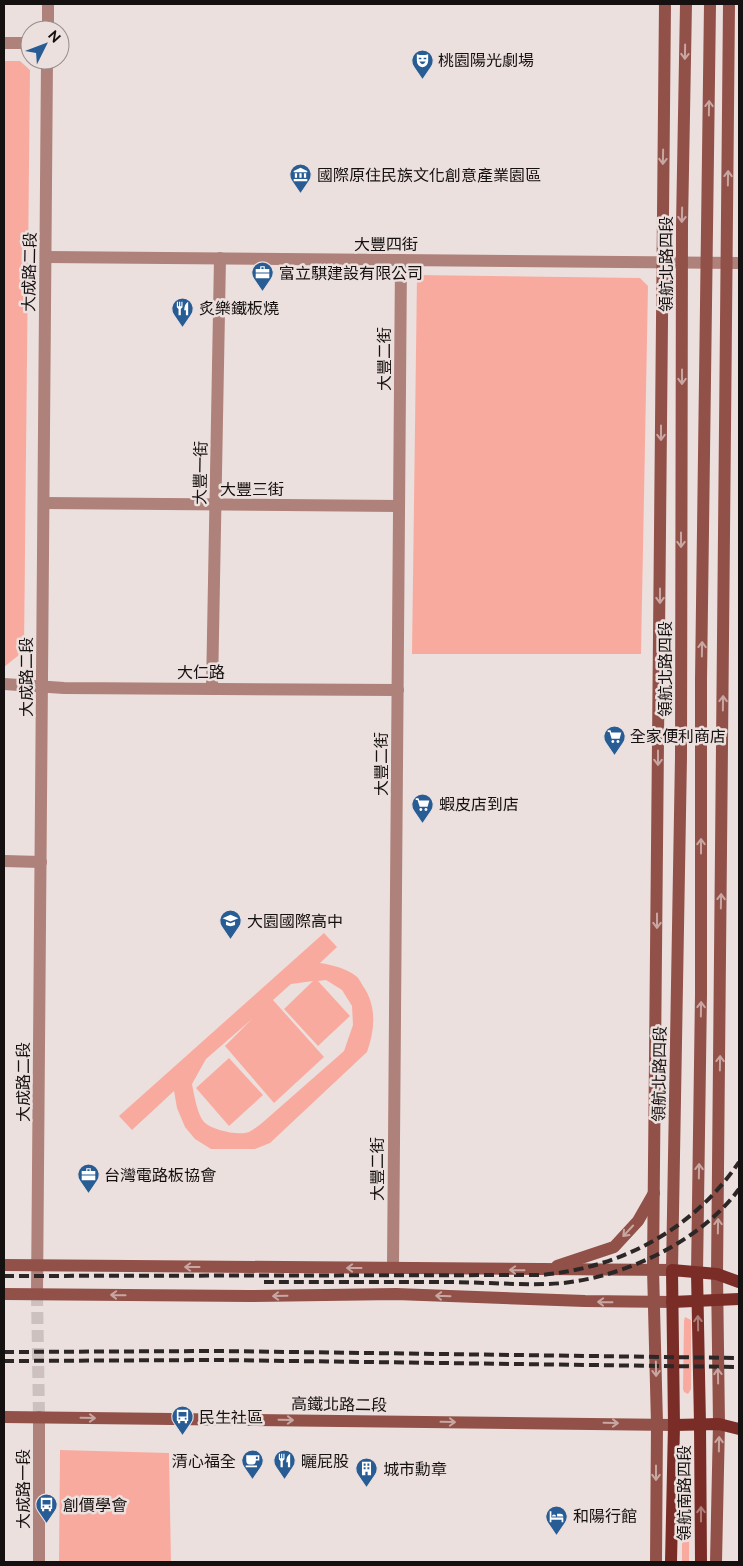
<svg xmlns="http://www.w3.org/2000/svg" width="743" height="1566" font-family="Raleway,'Noto Sans TC',sans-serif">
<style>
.green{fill:#f9aa9f;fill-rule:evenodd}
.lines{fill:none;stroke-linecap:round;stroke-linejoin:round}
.street-tunnel{stroke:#ccc1bf;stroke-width:12;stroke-dasharray:12 6;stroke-linecap:butt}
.street{stroke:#ae817a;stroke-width:12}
.secondary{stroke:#915149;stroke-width:12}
.primary{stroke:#792d26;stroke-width:12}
.rail{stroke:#2c2726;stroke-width:4;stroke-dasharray:10 5;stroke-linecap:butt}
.oneway{stroke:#c8a7a2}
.oneway2{stroke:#ad7e79}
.labels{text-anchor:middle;stroke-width:5;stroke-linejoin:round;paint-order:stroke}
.poi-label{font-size:16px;fill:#151110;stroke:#ece0de;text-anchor:start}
.street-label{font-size:16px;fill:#151110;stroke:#ece0de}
</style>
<rect width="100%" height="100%" fill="#ece0de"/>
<g class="green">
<polygon points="4,61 20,61 30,70 24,651 4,667"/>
<polygon points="417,275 640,278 648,286 641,654 412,654"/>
<path d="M324,933L337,947L320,963C332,965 346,968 356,976C359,978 361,983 363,986C377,1006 375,1030 367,1052L270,1143L255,1149H211L195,1139L185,1127L177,1108L174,1091L132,1130L119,1116ZM326,980L342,990L352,1006L353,1025L344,1051L262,1123C258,1126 253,1130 249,1132C238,1136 212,1130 204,1122C197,1114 194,1094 192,1084L206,1059L252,1019L225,1046L274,1103L324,1057L273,1000L291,984L313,981L284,1009L318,1046L350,1016L318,981Z"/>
<polygon points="229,1058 263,1095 229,1126 196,1088"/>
<polygon points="685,1317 691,1320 691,1389 688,1394 684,1392 683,1389 684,1321"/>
<polygon points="60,1450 169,1453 171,1562 59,1562"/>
<polygon points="686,1461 690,1465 689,1562 682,1562 682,1465"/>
</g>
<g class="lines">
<polyline class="street-tunnel" points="37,1294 39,1417"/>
<g class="street">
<polyline points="48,30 48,4"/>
<polyline points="4,43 30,43"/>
<polyline points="46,257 739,263"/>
<polyline points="44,503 399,506"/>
<polyline points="4,684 64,688 398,690"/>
<polyline points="212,689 220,258"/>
<polyline points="4,861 41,862"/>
<polyline points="393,1268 401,260"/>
<polyline points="37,1294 47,60"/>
<polyline points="39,1562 39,1417"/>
</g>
<g class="secondary">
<polyline points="4,1265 672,1270 681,757 682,225 686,4"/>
<polyline points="557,1266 614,1247 638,1221 654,1193"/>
<polyline points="697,1273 701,994 701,680 710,4"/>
<polyline points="4,1294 249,1296 396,1294 585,1301 672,1302"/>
<polyline points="4,1417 674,1425"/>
<polyline points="656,1562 657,1424 653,1269 665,4"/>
<polyline points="716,1562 719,1424 717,1274 729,4"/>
</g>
<g class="primary">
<polyline points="697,1273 700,1424 701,1562"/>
<polyline points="672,1302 739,1299"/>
<polyline points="674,1425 719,1424 739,1429"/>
<polyline points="671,1562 674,1425 672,1270 717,1274 739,1282"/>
</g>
<g class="rail">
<path d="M4,1276L541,1275C621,1268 694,1229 739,1162"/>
<path d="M264,1282C324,1282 385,1282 446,1282C480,1282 514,1285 548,1284C615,1282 699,1244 739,1189"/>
<polyline points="4,1352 217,1351 739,1358"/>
<polyline points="4,1361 217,1360 739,1367"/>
</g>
</g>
<defs><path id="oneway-shaft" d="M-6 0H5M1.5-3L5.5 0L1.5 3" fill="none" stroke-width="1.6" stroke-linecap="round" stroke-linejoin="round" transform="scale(1.25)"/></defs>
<g class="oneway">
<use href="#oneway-shaft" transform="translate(685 52) rotate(91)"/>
<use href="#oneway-shaft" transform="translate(709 108) rotate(-89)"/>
<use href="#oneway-shaft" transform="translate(663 157) rotate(91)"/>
<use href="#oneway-shaft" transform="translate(728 178) rotate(-89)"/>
<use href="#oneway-shaft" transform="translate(682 215) rotate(91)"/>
<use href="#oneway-shaft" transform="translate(682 377) rotate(90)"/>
<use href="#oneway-shaft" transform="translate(661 433) rotate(90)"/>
<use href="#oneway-shaft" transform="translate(681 540) rotate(90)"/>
<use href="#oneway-shaft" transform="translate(660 596) rotate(90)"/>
<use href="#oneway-shaft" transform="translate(702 649) rotate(-89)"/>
<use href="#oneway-shaft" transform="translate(723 703) rotate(-89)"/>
<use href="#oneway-shaft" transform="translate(658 758) rotate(90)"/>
<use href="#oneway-shaft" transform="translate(701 846) rotate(-90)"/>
<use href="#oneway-shaft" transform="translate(721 901) rotate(-89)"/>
<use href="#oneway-shaft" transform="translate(657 921) rotate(90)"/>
<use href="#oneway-shaft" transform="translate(701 1009) rotate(-89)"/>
<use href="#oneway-shaft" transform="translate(720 1063) rotate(-89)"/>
<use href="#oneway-shaft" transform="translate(699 1171) rotate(-89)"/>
<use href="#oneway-shaft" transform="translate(718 1226) rotate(-89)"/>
<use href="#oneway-shaft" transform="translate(628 1231) rotate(133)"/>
<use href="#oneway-shaft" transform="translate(192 1267) rotate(-180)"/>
<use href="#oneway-shaft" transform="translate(354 1268) rotate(-180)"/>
<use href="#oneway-shaft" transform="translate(517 1270) rotate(-179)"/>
<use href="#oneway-shaft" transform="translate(118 1295) rotate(-179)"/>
<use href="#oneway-shaft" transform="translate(280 1296) rotate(179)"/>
<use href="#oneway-shaft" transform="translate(443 1296) rotate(-178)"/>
<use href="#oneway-shaft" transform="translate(605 1302) rotate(-179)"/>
<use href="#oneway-shaft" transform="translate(656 1369) rotate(89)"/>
<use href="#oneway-shaft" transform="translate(718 1376) rotate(-91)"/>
<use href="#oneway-shaft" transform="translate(88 1418) rotate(1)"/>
<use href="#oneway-shaft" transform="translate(286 1420) rotate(1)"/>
<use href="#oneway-shaft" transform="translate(448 1422) rotate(1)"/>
<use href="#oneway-shaft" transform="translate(611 1423) rotate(1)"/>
<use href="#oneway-shaft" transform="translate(719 1444) rotate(-89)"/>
<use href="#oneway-shaft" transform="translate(656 1473) rotate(90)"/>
</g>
<g class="oneway2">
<use href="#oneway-shaft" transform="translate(698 1323) rotate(-91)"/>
<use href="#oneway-shaft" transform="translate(701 1514) rotate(-90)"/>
</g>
<defs>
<symbol id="theatre-pin" viewBox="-11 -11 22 30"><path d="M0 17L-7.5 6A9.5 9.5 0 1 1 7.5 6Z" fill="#275c95" stroke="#ece0de"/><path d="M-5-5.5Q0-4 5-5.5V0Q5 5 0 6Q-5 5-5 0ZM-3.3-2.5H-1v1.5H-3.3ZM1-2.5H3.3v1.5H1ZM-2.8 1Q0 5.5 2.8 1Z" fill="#fff"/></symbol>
<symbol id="museum-pin" viewBox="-11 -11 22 30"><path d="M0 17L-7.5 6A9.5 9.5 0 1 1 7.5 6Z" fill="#275c95" stroke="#ece0de"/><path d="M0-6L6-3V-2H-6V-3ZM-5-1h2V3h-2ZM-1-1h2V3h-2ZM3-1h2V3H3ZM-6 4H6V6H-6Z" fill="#fff"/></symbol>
<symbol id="office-pin" viewBox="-11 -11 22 30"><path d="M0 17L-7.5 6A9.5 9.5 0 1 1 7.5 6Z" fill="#275c95" stroke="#ece0de"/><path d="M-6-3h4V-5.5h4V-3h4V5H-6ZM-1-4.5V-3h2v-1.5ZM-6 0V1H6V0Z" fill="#fff"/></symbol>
<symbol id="restaurant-pin" viewBox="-11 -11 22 30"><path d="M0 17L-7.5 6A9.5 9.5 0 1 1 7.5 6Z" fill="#275c95" stroke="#ece0de"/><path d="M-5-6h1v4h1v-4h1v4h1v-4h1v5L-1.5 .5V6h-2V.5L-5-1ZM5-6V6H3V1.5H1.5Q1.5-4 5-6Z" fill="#fff"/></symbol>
<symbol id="supermarket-pin" viewBox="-11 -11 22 30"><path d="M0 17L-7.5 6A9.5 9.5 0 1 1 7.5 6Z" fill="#275c95" stroke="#ece0de"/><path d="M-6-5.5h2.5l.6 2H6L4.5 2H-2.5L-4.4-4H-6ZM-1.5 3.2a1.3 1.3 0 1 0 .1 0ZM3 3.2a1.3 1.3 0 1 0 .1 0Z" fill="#fff"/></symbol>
<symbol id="school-pin" viewBox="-11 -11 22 30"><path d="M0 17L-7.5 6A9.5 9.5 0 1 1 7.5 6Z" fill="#275c95" stroke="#ece0de"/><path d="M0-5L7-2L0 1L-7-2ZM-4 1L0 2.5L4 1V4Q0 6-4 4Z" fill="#fff"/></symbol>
<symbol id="bus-pin" viewBox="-11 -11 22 30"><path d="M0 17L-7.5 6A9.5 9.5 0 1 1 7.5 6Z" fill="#275c95" stroke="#ece0de"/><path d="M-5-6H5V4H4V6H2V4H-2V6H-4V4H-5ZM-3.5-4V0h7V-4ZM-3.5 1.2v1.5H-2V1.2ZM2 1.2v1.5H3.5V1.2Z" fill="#fff"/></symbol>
<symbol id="cafe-pin" viewBox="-11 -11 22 30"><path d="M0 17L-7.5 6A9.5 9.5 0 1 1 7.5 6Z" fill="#275c95" stroke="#ece0de"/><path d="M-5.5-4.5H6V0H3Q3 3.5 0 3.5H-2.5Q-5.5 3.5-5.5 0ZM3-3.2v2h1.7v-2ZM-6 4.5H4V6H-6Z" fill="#fff"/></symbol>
<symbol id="building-pin" viewBox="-11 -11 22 30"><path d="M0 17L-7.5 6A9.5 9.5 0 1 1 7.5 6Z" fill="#275c95" stroke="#ece0de"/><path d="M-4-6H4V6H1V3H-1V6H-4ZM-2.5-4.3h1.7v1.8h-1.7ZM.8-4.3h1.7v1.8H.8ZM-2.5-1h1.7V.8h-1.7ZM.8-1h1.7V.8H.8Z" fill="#fff"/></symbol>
<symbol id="hotel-pin" viewBox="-11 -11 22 30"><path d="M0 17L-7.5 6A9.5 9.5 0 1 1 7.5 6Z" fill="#275c95" stroke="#ece0de"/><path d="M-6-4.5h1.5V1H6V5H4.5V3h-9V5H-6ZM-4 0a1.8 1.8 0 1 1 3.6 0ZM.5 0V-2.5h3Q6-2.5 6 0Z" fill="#fff"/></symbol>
</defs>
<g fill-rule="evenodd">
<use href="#theatre-pin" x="410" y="48" width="25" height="34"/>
<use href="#museum-pin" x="288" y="162" width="25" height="34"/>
<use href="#office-pin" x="250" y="260" width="25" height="34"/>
<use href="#restaurant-pin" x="170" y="296" width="25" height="34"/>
<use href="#supermarket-pin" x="602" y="724" width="25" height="34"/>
<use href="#supermarket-pin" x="410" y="792" width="25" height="34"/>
<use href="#school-pin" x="218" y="908" width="25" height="34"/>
<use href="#office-pin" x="76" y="1162" width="25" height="34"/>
<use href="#bus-pin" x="170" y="1404" width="25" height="34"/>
<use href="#cafe-pin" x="240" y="1448" width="25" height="34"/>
<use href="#restaurant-pin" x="272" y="1448" width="25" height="34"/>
<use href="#building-pin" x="354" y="1456" width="25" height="34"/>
<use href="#bus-pin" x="34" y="1492" width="25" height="34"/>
<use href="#hotel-pin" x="544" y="1504" width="25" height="34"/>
</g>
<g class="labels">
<g class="poi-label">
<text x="438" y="66">桃園陽光劇場</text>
<text x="317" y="181">國際原住民族文化創意產業園區</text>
<text x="279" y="279">富立騏建設有限公司</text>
<text x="199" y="314">炙樂鐵板燒</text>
<text x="630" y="742">全家便利商店</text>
<text x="439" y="810">蝦皮店到店</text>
<text x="247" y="927">大園國際高中</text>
<text x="104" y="1181">台灣電路板協會</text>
<text x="199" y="1423">民生社區</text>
<text x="236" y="1467" text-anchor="end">清心福全</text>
<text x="301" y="1467">曬屁股</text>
<text x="383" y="1475">城市勳章</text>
<text x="63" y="1511">創價學會</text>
<text x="573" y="1522">和陽行館</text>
</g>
<g class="street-label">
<text x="386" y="250">大豐四街</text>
<text transform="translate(666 264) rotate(-90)" y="6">領航北路四段</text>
<text transform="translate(29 272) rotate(-89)" y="6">大成路二段</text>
<text transform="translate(384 359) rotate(-90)" y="6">大豐二街</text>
<text transform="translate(200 473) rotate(-89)" y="6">大豐一街</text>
<text x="252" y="495">大豐三街</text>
<text transform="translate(665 669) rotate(-90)" y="6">領航北路四段</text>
<text x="201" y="678">大仁路</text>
<text transform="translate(26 677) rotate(-90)" y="6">大成路二段</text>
<text transform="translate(381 764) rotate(-90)" y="6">大豐二街</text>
<text transform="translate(659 1074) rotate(-89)" y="6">領航北路四段</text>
<text transform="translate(23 1082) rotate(-90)" y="6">大成路二段</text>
<text transform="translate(377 1169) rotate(-90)" y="6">大豐二街</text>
<text transform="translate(339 1404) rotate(1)" y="6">高鐵北路二段</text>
<text transform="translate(23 1489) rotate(-90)" y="6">大成路一段</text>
<text transform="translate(684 1493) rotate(-90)" y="6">領航南路四段</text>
</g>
</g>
<rect width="743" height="1566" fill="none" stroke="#151110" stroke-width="10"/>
<g transform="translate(45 45) rotate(48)"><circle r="24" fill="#ece0de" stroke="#968d8c"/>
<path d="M0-4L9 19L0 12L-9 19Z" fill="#275c95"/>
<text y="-8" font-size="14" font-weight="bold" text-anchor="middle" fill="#151110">N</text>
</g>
</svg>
